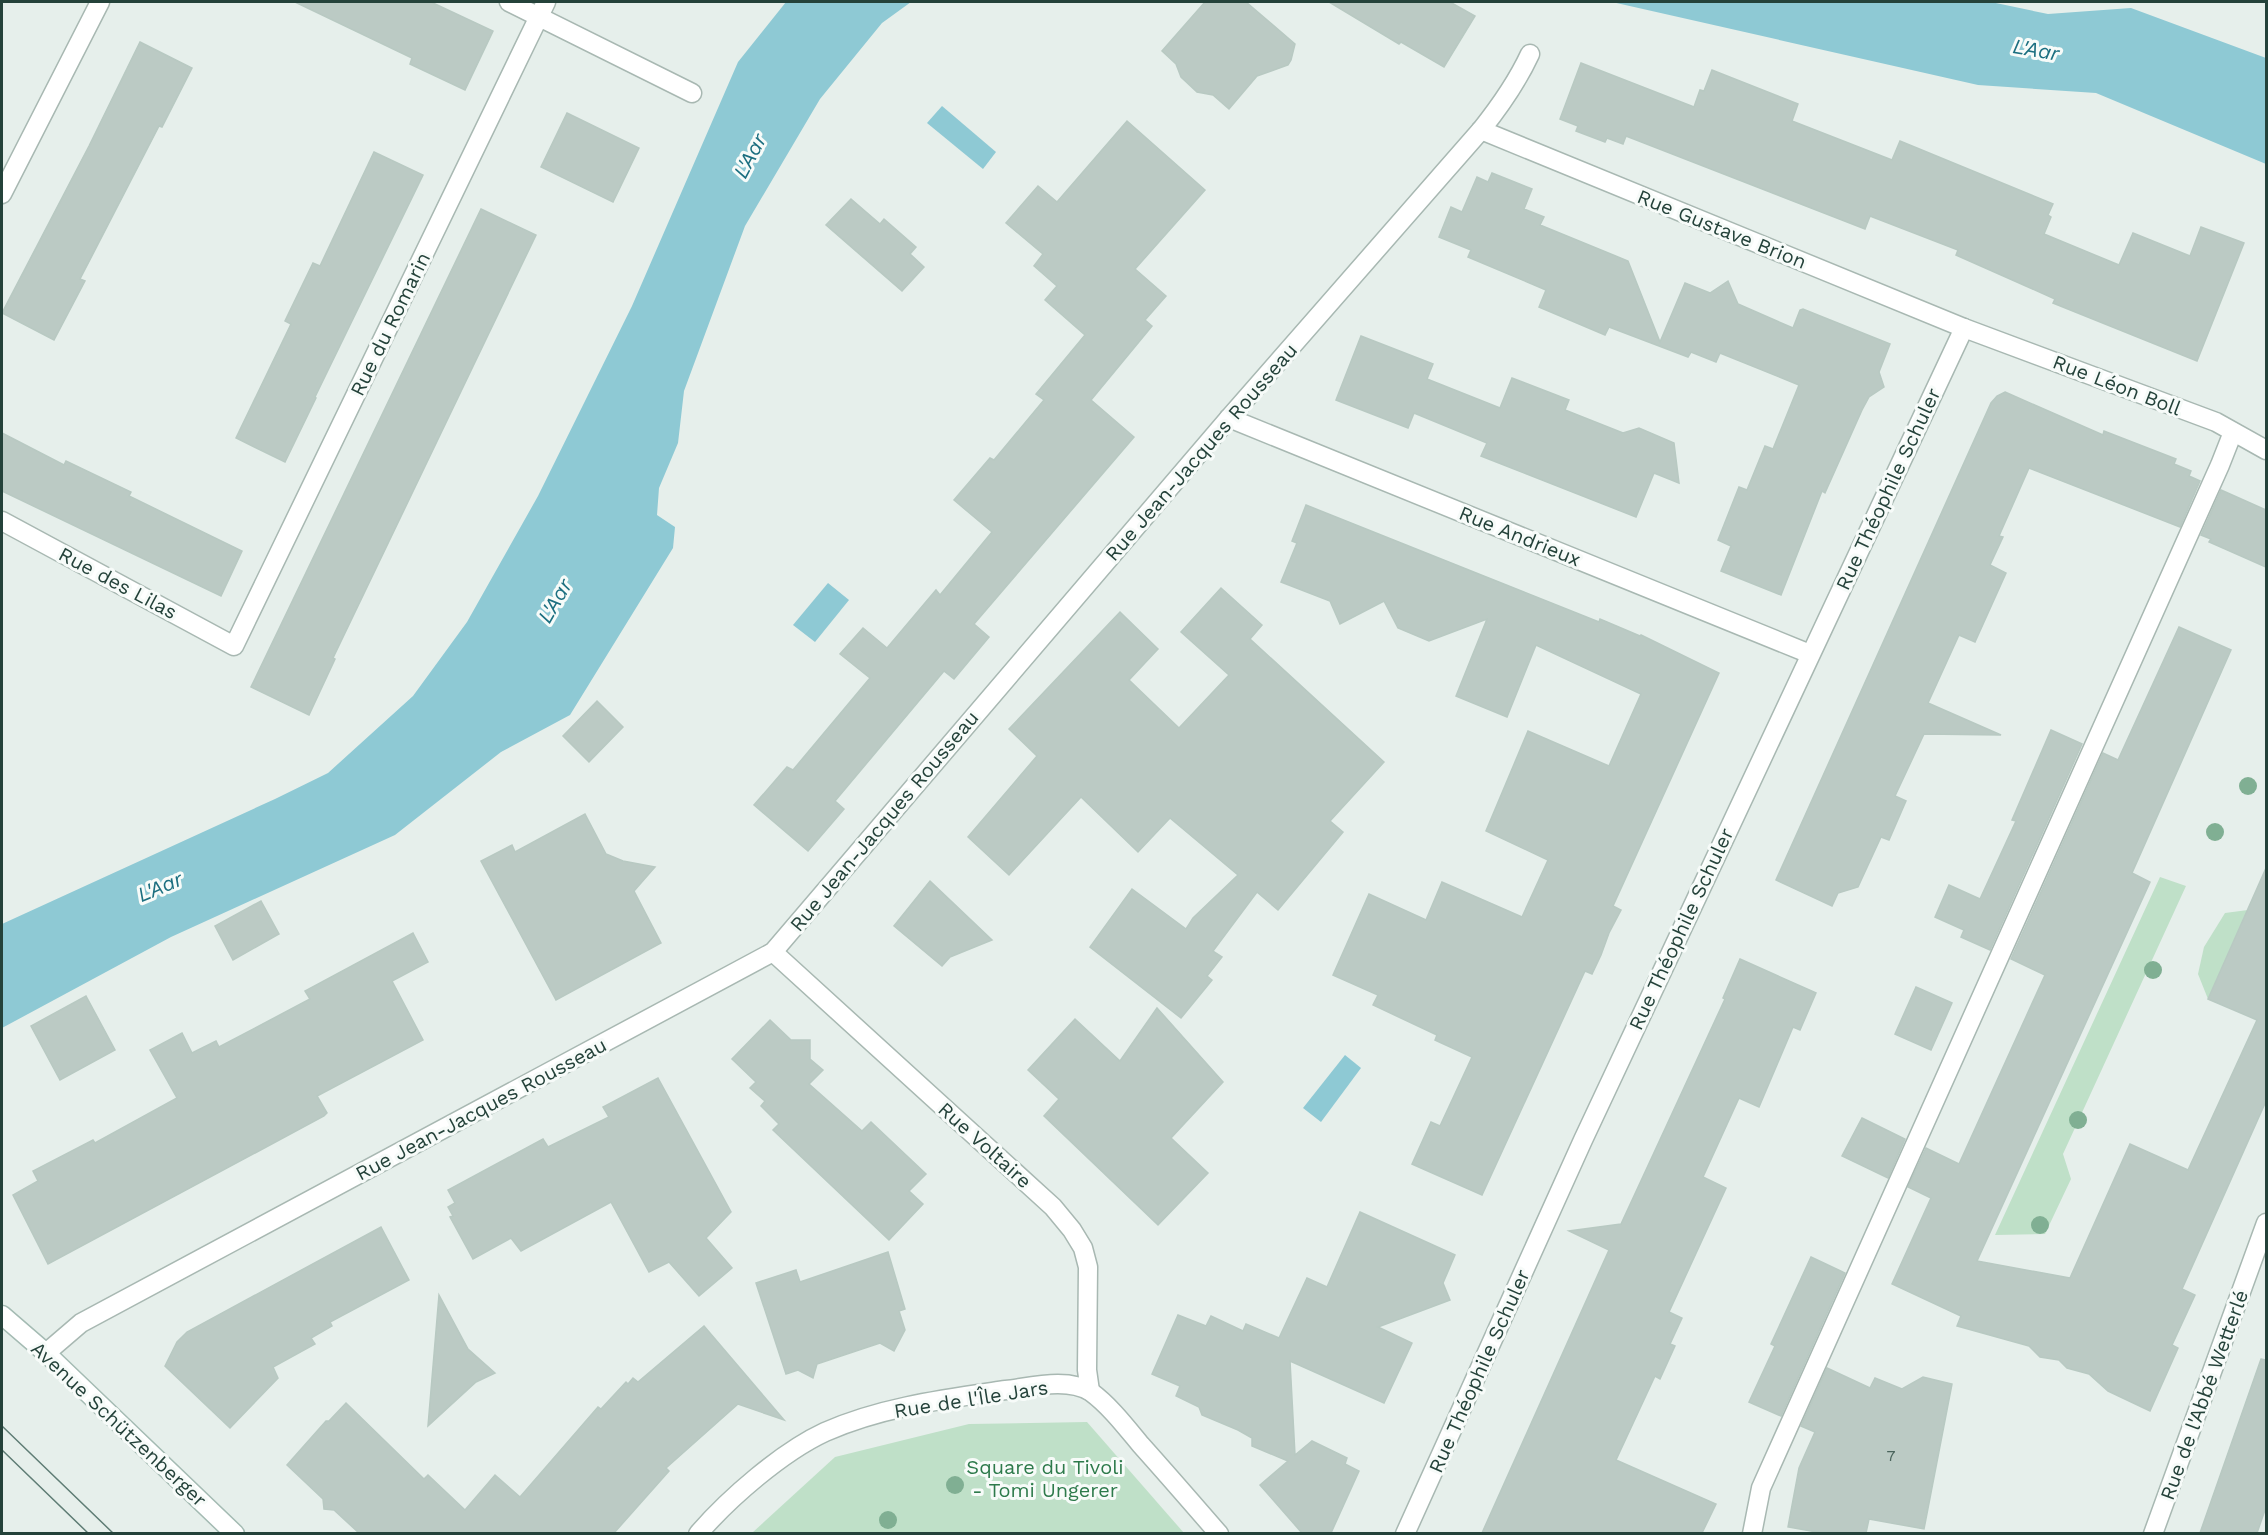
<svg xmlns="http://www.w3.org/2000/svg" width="2268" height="1535" font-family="'Work Sans',sans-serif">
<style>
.green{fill:#bfe0c8}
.water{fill:#8ec9d4}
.building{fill:#bbcac4;stroke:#b8c9c2;stroke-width:1.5}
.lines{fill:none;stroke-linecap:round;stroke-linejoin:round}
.service-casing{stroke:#a8b8b2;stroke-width:21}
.minor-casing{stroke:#a8b8b2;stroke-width:21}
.secondary-casing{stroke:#a4bbb3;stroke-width:21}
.service{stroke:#fff;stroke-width:18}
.minor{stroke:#fff;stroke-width:18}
.secondary{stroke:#fff;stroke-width:18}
.tram{stroke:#5f7d75;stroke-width:1.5}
.tree{fill:#80af93}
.labels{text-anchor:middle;stroke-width:6;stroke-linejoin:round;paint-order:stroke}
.number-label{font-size:16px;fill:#4a645c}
.street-label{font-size:20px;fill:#24423a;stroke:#f7fbf9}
.park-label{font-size:20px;fill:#2d7a4b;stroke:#f7fbf9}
.water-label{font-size:21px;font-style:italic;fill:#1c6f80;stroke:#f7fbf9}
</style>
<rect width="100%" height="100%" fill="#e6efeb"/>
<g class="green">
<polygon points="2160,877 2186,886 2063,1154 2071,1179 2045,1234 1995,1235"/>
<polygon points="2248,910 2208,999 2198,974 2204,947 2225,913"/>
<polygon points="1087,1422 1184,1533 752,1533 835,1457 969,1424"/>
</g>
<g class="water">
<polygon points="786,2 911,2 882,23 820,99 745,226 684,391 678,443 659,488 657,515 675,527 673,548 570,715 501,752 395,835 171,937 2,1028 2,924 275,799 328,773 413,696 467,622 538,496 632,306 738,62"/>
<polygon points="1612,2 1991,2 2048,14 2131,8 2266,58 2266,164 2096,93 1978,85"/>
<polygon points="942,106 996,152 983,169 927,123"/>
<polygon points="828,583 849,600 815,642 793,625"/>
<polygon points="1345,1055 1361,1068 1321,1122 1303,1108"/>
</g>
<g class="building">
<polygon points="295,2 431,2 493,31 465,90 410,64 412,58"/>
<polygon points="1205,2 1246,2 1295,44 1291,60 1288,65 1257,76 1229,109 1213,95 1197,92 1181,77 1176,64 1162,51"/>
<polygon points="1329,2 1450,2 1475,16 1444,67 1401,42 1399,44"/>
<polygon points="140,42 192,68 162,127 159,126 80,279 85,281 54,340 2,313 89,146"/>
<polygon points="1581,63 1694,107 1700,90 1704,91 1712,70 1798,104 1792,121 1892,160 1900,141 2053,204 2048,215 2051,217 2044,234 2119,265 2133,233 2190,256 2201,227 2244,243 2197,361 2053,303 2055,299 1956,255 1958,250 1870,216 1865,229 1626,136 1623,144 1607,138 1605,142 1576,131 1578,126 1560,119"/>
<polygon points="567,113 639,148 613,202 541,167"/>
<polygon points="1127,121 1205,190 1135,269 1166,296 1145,320 1152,326 1091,400 1134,437 974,624 989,637 954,679 944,671 835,801 844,809 808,851 754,805 787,767 793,770 870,678 840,654 863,628 887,648 936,590 940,595 992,532 954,500 990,458 994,460 1044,400 1036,394 1085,335 1045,300 1057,286 1034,266 1043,254 1006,223 1038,186 1057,202"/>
<polygon points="374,152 423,175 315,397 316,398 285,462 236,438 291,324 285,321 313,263 320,266"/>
<polygon points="1492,173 1532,189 1524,209 1544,217 1540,225 1628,261 1660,342 1685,283 1710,293 1728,281 1738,304 1793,328 1800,310 1803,309 1890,344 1879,372 1884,387 1869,397 1862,410 1825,493 1822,491 1781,595 1721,571 1731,546 1718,540 1739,487 1747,490 1765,446 1773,449 1799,385 1720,353 1716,362 1691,352 1688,357 1609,327 1605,335 1539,307 1546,290 1468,257 1471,250 1439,237 1451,207 1462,212 1477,177 1488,182"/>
<polygon points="851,199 880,224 884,219 916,247 910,254 924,267 902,291 826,225"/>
<polygon points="481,209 536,235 333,658 335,659 309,715 251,687"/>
<polygon points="1361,336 1433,364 1427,379 1500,408 1512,378 1569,400 1565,410 1623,433 1639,428 1674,443 1679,483 1654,473 1636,517 1481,456 1487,443 1414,413 1408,428 1336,400"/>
<polygon points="2005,392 2103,435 2104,431 2176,459 2174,464 2191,471 2189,476 2200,481 2180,527 2029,468 1999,536 2003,537 1990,565 2006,573 1975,642 1959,635 1928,703 2001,735 1924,734 1895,796 1906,801 1889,840 1881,837 1858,887 1838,893 1832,906 1776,880 1991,403 1997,396"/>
<polygon points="2,433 64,465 66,461 131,492 129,496 242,551 221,596 2,491"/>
<polygon points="2221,490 2266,510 2266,567 2209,542 2211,539 2201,535"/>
<polygon points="1306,505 1599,622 1600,619 1640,636 1641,635 1719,673 1613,906 1621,910 1609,933 1601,955 1592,974 1585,971 1482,1195 1412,1164 1431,1122 1440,1126 1472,1057 1435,1040 1437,1035 1373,1005 1378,995 1333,975 1369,894 1426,920 1442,882 1522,917 1548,860 1486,831 1528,731 1609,766 1641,694 1536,645 1507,717 1456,696 1487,619 1429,641 1398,628 1384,601 1340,624 1330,601 1281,582 1297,543 1292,541"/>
<polygon points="1221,588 1262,625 1250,639 1384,762 1330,821 1343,832 1278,910 1257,892 1213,951 1222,957 1207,976 1212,980 1181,1018 1090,947 1132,889 1186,929 1193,918 1238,875 1170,818 1138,852 1081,797 1009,875 968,837 1037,756 1009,729 1120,612 1158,649 1129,680 1179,728 1229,675 1181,632"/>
<polygon points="2179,627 2231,650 2132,873 2150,882 1977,1261 2070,1278 2130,1144 2188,1170 2257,1020 2208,999 2266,868 2266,1101 2182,1289 2195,1295 2172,1345 2178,1348 2150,1411 2108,1391 2089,1374 2067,1368 2059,1360 2040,1357 2029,1346 1957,1326 1961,1316 1892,1284 1931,1198 1908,1187 1926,1148 1959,1164 2045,975 2011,959 2103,753 2118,760"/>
<polygon points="597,701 623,727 589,762 563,736"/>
<polygon points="2051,730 2082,744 1990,950 1961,937 1964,930 1935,917 1949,885 1980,899 2016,821 2012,820"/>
<polygon points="585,814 606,854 623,861 655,867 634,891 661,943 556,1000 481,861 512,845 515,852"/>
<polygon points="930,881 992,940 950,957 942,966 894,926"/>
<polygon points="261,901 279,934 233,960 215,926"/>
<polygon points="413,933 428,962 392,981 423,1040 317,1096 327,1113 324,1116 48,1264 13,1195 38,1181 33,1171 93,1140 95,1143 177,1098 150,1050 182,1033 192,1053 216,1041 219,1047 310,999 305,991"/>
<polygon points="1740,959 1816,993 1800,1030 1793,1027 1759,1107 1739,1098 1703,1177 1726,1188 1669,1312 1682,1318 1670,1344 1675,1346 1660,1379 1655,1376 1616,1460 1716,1504 1702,1533 1482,1533 1609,1250 1569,1231 1621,1224 1725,999 1723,998"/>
<polygon points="1916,987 1952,1003 1931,1050 1895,1034"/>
<polygon points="86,996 115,1050 60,1080 31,1026"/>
<polygon points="1157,1008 1223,1082 1171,1138 1208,1173 1158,1225 1044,1116 1059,1099 1028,1070 1075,1019 1120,1061"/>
<polygon points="770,1020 791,1040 810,1040 810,1059 823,1070 809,1084 862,1131 871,1122 926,1174 909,1191 923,1204 889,1240 773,1130 779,1124 761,1106 765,1101 750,1088 756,1082 732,1059"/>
<polygon points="658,1078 731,1212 706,1238 732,1268 699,1296 669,1262 649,1272 611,1202 521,1251 511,1238 473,1259 450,1217 453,1216 448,1207 455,1203 448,1190 543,1139 548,1147 609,1117 603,1107"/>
<polygon points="1862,1118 1905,1139 1888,1178 1842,1156"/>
<polygon points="1360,1212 1455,1255 1443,1283 1450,1300 1378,1327 1412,1343 1384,1403 1290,1361 1295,1455 1312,1441 1347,1458 1345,1464 1359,1471 1331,1533 1302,1533 1260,1485 1288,1461 1252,1446 1252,1438 1238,1430 1202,1415 1199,1407 1176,1396 1180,1386 1152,1374 1178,1315 1206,1326 1211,1316 1243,1331 1246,1324 1279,1338 1307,1278 1327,1287"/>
<polygon points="381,1227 409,1280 330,1322 332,1326 311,1338 315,1344 273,1367 278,1378 230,1428 165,1366 177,1342 187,1332"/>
<polygon points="888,1252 905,1309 899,1311 905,1330 894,1351 880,1343 817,1364 813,1378 798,1370 786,1374 756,1283 796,1270 800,1282"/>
<polygon points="1811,1257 1845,1273 1781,1416 1749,1402 1775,1346 1771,1344"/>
<polygon points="439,1295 468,1349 495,1373 476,1382 428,1426"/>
<polygon points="704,1326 784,1420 738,1404 666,1468 669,1471 614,1533 359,1533 334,1510 324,1509 323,1499 287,1465 326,1421 329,1421 346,1403 424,1479 428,1475 465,1510 495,1475 520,1497 598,1407 601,1409 626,1382 628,1384 633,1378 638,1382"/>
<polygon points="2261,1359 2266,1360 2266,1507 2257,1533 2200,1533"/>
<polygon points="1827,1368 1870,1388 1875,1378 1902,1389 1923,1377 1952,1384 1924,1529 1869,1519 1866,1533 1822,1533 1788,1527 1799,1468 1815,1432 1801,1426"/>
</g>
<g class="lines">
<defs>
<polyline id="service" points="1752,1534 1761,1488 2220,465 2233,432"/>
<g id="minor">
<polyline points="509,2 692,93"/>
<polyline points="1481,130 1964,328 2216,422 2266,450"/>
<polyline points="2,194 100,2"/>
<polyline points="1229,418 1810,654"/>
<polyline points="2,521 234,646 546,2"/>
<polyline points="773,952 1053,1207 1072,1230 1083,1248 1088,1267 1087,1370 1090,1391"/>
<path d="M46,1353L81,1323L773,952L1229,418L1481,130C1501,105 1517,82 1530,54"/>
<path d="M698,1534C729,1498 782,1452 825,1432C881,1407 945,1399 1006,1390C1031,1387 1068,1377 1091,1392C1110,1406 1126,1427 1141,1445C1167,1474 1193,1504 1219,1534"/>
<polyline points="1405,1534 1583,1140 1964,328"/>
<polyline points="2153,1534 2266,1223"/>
</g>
<polyline id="secondary" points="2,1315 46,1353 235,1534"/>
</defs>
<use href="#service" class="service-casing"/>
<use href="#minor" class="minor-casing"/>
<use href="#secondary" class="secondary-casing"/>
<use href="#service" class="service"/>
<use href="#minor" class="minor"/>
<use href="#secondary" class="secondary"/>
<g class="tram">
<polyline points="2,1426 114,1534"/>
<polyline points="2,1450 89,1534"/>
</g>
</g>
<g class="tree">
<circle cx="2248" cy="786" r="9"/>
<circle cx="2215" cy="832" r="9"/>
<circle cx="2153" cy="970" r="9"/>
<circle cx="2078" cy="1120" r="9"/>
<circle cx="2040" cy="1225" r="9"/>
<circle cx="955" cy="1485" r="9"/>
<circle cx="888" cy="1520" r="9"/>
</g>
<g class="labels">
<g class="number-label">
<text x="1891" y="1461">7</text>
</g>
<g class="street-label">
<text transform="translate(1722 229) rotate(22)" y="7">Rue Gustave Brion</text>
<text transform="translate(390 324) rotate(-64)" y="7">Rue du Romarin</text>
<text transform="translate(2117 385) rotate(21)" y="7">Rue Léon Boll</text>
<text transform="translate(1201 452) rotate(-49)" y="7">Rue Jean-Jacques Rousseau</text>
<text transform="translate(1888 489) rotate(-65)" y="7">Rue Théophile Schuler</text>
<text transform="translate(1520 536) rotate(22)" y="7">Rue Andrieux</text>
<text transform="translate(118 583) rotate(28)" y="7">Rue des Lilas</text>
<text transform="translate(884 821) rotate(-50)" y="7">Rue Jean-Jacques Rousseau</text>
<text transform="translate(1681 929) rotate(-65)" y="7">Rue Théophile Schuler</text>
<text transform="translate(481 1109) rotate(-28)" y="7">Rue Jean-Jacques Rousseau</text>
<text transform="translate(985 1145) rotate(42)" y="7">Rue Voltaire</text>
<text transform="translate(1479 1371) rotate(-66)" y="7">Rue Théophile Schuler</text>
<text transform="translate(2204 1395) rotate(-70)" y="7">Rue de l'Abbé Wetterlé</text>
<text transform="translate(971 1399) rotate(-9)" y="7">Rue de l'Île Jars</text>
<text transform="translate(119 1424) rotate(43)" y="7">Avenue Schützenberger</text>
</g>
<g class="park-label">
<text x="1045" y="1474">Square du Tivoli<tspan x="1045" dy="23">- Tomi Ungerer</tspan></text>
</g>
<g class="water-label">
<text transform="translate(2036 50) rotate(10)" y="7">L'Aar</text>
<text transform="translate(750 156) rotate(-62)" y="7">L'Aar</text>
<text transform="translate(555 601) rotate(-60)" y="7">L'Aar</text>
<text transform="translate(160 887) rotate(-23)" y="7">L'Aar</text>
</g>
</g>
<rect width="2268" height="1535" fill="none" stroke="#24423a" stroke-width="6"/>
</svg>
